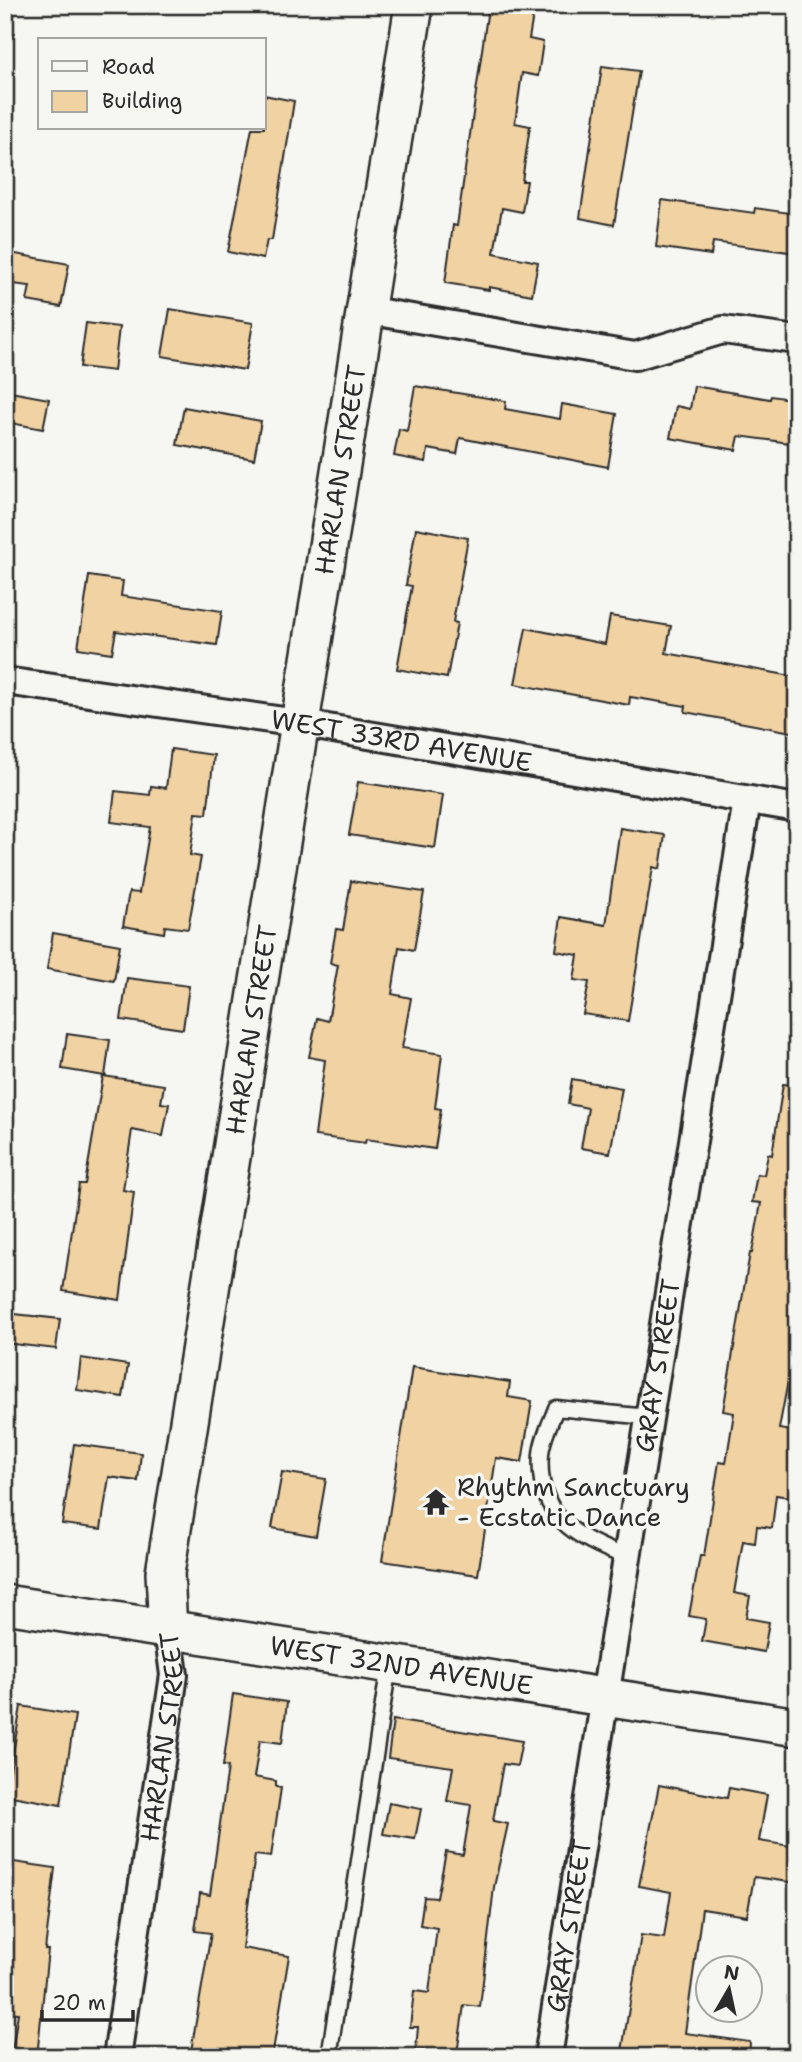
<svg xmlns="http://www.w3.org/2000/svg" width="802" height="2062" font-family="'Shantell Sans',sans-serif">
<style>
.building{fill:#f0d2a3;stroke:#2b2b2b;stroke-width:2}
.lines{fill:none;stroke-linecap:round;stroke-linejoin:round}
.lane-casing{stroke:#2b2b2b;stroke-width:19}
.street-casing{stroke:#2b2b2b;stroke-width:32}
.secondary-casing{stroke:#2b2b2b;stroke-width:42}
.lane{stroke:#f6f6f2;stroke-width:14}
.street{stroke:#f6f6f2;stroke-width:26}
.secondary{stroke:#f6f6f2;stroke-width:37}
.labels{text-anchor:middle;stroke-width:7;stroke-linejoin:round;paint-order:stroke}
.street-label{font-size:26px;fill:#2b2b2b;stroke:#f6f6f2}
.poi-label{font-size:26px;fill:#2b2b2b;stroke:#f6f6f2;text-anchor:start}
</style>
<rect width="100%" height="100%" fill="#f6f6f2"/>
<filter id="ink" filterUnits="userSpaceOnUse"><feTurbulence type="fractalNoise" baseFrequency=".0143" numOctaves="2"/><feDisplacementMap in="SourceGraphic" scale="14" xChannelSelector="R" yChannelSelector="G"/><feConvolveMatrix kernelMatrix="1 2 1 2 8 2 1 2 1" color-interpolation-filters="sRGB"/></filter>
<g filter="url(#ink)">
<g class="building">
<polygon points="488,8 533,15 529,39 543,42 538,76 522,73 515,123 530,126 522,181 527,181 522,212 502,208 494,253 538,262 532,295 489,287 489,290 445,283 453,225 457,226"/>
<polygon points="602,66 639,71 614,225 580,218"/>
<polygon points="264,95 294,101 272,240 267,240 263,259 228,252 252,128 264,128"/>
<polygon points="662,200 754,213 755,208 797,214 797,253 713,242 711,255 656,247"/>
<polygon points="5,252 69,264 61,307 27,301 30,286 5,283"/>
<polygon points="170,309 253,323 245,370 162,356"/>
<polygon points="86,323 119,327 114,371 80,367"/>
<polygon points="415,386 506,401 505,409 560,419 562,404 617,414 608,467 460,438 457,454 428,449 426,462 394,456 399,429 407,431"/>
<polygon points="694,386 770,399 771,396 797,400 797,444 739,436 736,450 670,438 676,406 690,409"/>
<polygon points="5,391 49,399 43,429 5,422"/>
<polygon points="184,407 261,421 254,459 177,445"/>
<polygon points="416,528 468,538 453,622 457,623 447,678 397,669 412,586 406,585"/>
<polygon points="89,576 123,581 121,596 222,611 217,645 116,631 112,653 78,648"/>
<polygon points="610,616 671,626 666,653 797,677 797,733 685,712 686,706 630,697 629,705 515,684 526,628 605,644"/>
<polygon points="171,749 214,755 207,814 196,813 190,855 201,857 188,929 165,926 164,933 123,926 129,892 139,893 150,827 111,822 115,791 150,795 151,786 166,788"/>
<polygon points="358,782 443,795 435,848 349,835"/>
<polygon points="620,828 665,835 660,869 653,867 628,1021 583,1014 589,982 574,980 578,955 556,951 561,917 606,925"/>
<polygon points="351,881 424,892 414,950 399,947 392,994 411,998 402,1048 442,1054 435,1108 441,1109 435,1149 366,1139 365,1143 315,1136 325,1060 309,1057 317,1018 328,1021 338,965 330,963 336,929 343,930"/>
<polygon points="53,933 120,945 114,981 47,969"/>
<polygon points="127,978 189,986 183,1029 121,1020"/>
<polygon points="67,1034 110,1040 105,1076 62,1069"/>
<polygon points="103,1076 164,1085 161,1103 169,1104 163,1136 132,1130 123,1190 134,1192 120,1300 63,1291 79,1184 85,1184"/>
<polygon points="572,1079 622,1088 610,1153 581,1148 588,1108 568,1104"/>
<polygon points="783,1084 797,1085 797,1235 792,1260 797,1261 797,1333 779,1429 797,1432 797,1460 789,1497 776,1495 772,1528 757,1526 755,1543 743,1541 734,1593 750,1596 746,1618 769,1622 764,1652 702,1641 706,1619 689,1616 700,1556 704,1556 719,1462 726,1463 734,1413 723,1411 750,1253 752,1253 761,1203 752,1202 757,1174 764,1175 768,1154 772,1155"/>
<polygon points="5,1313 60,1319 56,1349 5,1343"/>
<polygon points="81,1358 128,1365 123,1397 77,1390"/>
<polygon points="412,1367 510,1382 508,1397 532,1401 522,1462 496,1458 478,1575 382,1561"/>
<polygon points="74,1444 141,1453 138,1481 109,1477 101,1529 62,1524"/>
<polygon points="282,1472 326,1479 316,1536 272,1528"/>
<polygon points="233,1694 287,1702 282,1743 260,1740 254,1777 276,1781 276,1787 281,1788 271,1857 255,1855 242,1948 289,1956 272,2057 190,2057 211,1933 195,1931 200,1893 210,1895 228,1767 223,1766"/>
<polygon points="21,1706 75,1715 61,1805 6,1795"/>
<polygon points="393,1720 522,1741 517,1766 503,1764 493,1821 508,1824 494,1887 480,2007 464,2005 457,2054 416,2049 418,2027 410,2027 414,1991 429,1993 437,1928 420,1925 424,1897 437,1898 446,1852 463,1855 471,1805 447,1801 453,1767 388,1758"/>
<polygon points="659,1785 727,1798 729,1788 767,1795 759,1841 797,1847 797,1883 754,1877 747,1916 702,1909 685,2033 750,2042 749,2057 621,2057 641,1935 664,1938 671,1892 639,1886"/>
<polygon points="389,1803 421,1809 415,1839 383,1834"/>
<polygon points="7,1861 55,1868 45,1950 48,1950 37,2057 11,2057 18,2013 5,2012"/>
</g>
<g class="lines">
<defs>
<g id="lane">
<path d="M626,1557C575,1537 536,1516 541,1454C542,1439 551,1422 556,1408L648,1417"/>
<polyline points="329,2057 389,1665"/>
</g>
<g id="street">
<polyline points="365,310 635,356 723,330 797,340"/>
<path id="s1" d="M5,681L298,723L797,808"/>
<path id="s2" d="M117,2057L174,1675L168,1630"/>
<path id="s3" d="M548,2057L747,800"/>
</g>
<g id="secondary">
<path id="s4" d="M5,1604L797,1727"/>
<path id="s5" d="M168,1630L165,1573L414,5"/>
</g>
</defs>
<use href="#lane" class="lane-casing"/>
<use href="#street" class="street-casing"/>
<use href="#secondary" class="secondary-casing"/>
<use href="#lane" class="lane"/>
<use href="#street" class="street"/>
<use href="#secondary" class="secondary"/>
</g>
</g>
<defs>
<symbol id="temple-bare" viewBox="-9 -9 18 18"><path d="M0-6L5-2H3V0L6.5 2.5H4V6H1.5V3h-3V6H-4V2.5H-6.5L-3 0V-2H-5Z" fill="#2b2b2b" stroke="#f6f6f2" stroke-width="2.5" paint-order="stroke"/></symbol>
</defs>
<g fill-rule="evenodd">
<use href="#temple-bare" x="417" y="1483" width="38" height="38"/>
</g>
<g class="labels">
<g class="street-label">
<text dy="9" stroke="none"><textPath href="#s5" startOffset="1174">HARLAN STREET</textPath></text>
<text dy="9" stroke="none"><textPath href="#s1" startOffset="401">WEST 33RD AVENUE</textPath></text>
<text dy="9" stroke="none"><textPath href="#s5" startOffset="607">HARLAN STREET</textPath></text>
<text dy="9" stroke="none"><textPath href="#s3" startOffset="700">GRAY STREET</textPath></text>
<text dy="9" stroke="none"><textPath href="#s4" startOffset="401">WEST 32ND AVENUE</textPath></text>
<text dy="9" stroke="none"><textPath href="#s2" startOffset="324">HARLAN STREET</textPath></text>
<text dy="9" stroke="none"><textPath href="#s3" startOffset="133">GRAY STREET</textPath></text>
</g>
<g class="poi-label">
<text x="457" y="1496">Rhythm Sanctuary<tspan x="457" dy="30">- Ecstatic Dance</tspan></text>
</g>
</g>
<rect width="802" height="2062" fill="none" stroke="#f6f6f2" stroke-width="28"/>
<rect x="14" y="14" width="774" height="2034" fill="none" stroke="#2b2b2b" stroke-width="2.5" filter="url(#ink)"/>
<rect x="38" y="38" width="228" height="91" fill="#f6f6f2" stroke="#a5a5a2" stroke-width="2"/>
<rect x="52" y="61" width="35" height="10" fill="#f6f6f2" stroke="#a5a5a2" stroke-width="2"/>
<text x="102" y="74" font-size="21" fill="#2b2b2b">Road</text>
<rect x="52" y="91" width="35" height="21" fill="#f0d2a3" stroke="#a5a5a2" stroke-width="2"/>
<text x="102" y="108" font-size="21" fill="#2b2b2b">Building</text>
<g transform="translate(729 1989) rotate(9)"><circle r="33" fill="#f6f6f2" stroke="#a5a5a2" stroke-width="2"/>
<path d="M0-5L12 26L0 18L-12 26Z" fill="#2b2b2b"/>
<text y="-10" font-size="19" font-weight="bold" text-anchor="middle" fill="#2b2b2b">N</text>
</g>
<path d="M42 2010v10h91v-10" fill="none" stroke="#2b2b2b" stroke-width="3.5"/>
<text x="52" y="2010" font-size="21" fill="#2b2b2b" stroke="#f6f6f2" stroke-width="5" paint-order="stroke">20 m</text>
</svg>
